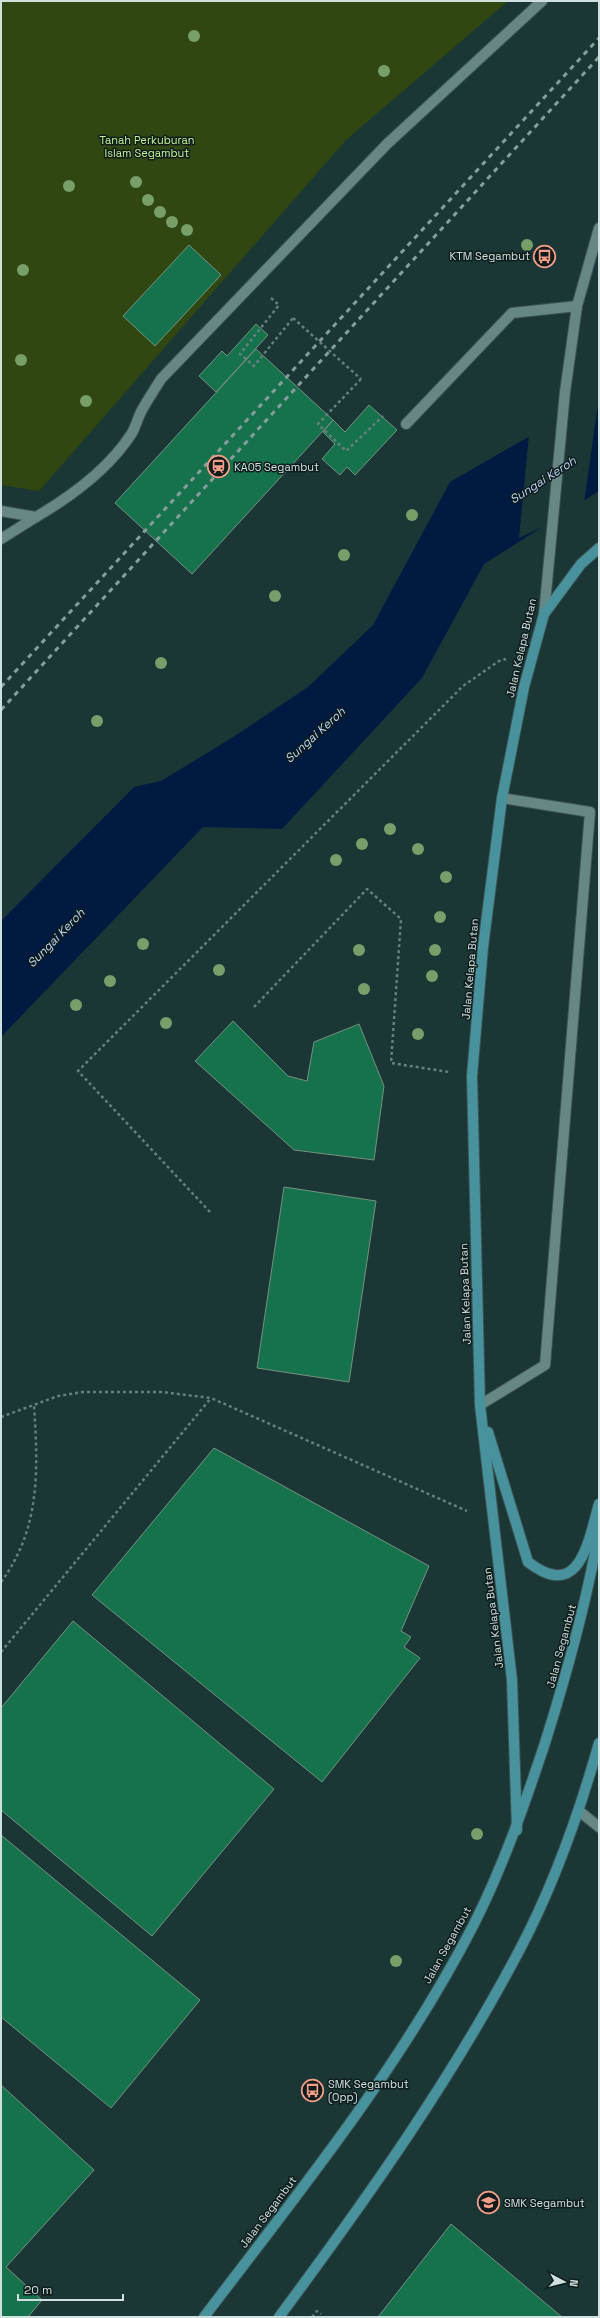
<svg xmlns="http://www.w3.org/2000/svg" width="600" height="2318" font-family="'Space Grotesk',sans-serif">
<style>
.green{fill:#314712}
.water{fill:#001b41}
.pier{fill:#1a3736}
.building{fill:#16724d;stroke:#779182}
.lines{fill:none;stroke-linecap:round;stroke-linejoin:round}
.service-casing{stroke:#3b5554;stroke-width:12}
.minor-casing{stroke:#3b5554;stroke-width:12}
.secondary-casing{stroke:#3b5554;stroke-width:12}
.path{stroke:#677f7e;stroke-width:2.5;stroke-dasharray:3 3;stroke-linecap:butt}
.service{stroke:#678785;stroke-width:10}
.minor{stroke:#678785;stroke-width:10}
.secondary{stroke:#48929e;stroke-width:10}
.rail{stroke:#879d9c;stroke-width:3;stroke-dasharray:5 5;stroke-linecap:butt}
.path-bridge{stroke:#677f7e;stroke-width:2.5;stroke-dasharray:3 3;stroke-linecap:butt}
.tree{fill:#789e69}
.labels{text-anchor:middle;stroke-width:3;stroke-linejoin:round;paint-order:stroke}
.park-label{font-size:11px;fill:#c5f393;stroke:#0f1c1c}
.poi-label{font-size:11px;fill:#cfe0df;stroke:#0f1c1c;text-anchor:start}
.street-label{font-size:11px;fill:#cfe0df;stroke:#0f1c1c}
.water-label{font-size:12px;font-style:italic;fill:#bdd6f6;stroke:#0f1c1c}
</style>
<rect width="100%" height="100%" fill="#1a3736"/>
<polygon class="green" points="1,1 508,1 346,140 39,491 1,485"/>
<polygon class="water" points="599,399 599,491 484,564 422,678 282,829 203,827 1,1037 1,921 134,787 161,781 230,739 308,687 373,625 450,482 551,424"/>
<polygon class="pier" points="599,397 584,503 551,523 519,538 529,434"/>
<g class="building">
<polygon points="189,245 221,275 155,346 123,316"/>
<polygon points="256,324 268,335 216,392 199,376 222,351 227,356"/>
<polygon points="256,349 333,420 192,574 115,503"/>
<polygon points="369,405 397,430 355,475 347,467 340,475 322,459 335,444 323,432 333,420 345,432"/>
<polygon points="233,1021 288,1076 307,1081 314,1042 359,1024 384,1086 374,1160 294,1150 195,1061"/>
<polygon points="284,1187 376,1201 349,1382 257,1368"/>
<polygon points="214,1448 429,1566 401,1631 411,1637 404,1647 420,1658 322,1782 92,1595"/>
<polygon points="73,1621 274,1789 152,1936 1,1810 1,1708"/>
<polygon points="1,1835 200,2000 111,2108 1,2017"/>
<polygon points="1,2085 94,2170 6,2267 42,2300 28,2317 1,2317"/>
<polygon points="451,2224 562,2317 378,2317"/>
</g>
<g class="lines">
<defs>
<g id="service">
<polyline points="406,424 512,313 577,306"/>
<polyline points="1,511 36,517"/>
<polyline points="1,539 36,517"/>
<polyline points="544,614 565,392 577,306 599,228"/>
<polyline points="480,1405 545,1365 590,812 502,798"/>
</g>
<g id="minor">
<path d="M36,517C72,496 109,469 132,433C136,426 138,417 142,410C148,399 155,389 161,379L387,144L542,1"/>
<polyline points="579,1811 599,1827"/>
</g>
<g id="secondary">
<path d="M488,1432L528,1562C580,1602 588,1542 599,1504"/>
<polyline points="517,1830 512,1680 480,1405 472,1076 483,947 502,798 524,687 544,614 581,564 599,548"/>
<path d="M204,2317C299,2192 401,2066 473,1926C503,1867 524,1806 545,1743C567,1673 587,1602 599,1530"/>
<path d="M279,2317C366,2200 451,2080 519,1951C554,1885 579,1814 599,1743"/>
</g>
</defs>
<use href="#service" class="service-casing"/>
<use href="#minor" class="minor-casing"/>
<use href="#secondary" class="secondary-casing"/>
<g class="path">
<polyline points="271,298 279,305 240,354 254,366 293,318"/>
<polyline points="361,379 318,424 346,451 383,416"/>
<polyline points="254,1007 367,889 401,919 391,1063 449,1072"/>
<polyline points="210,1212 78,1071 463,686 499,661 506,659"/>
<polyline points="1,1417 58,1396 83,1392 162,1392 211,1398 467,1511"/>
<path d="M1,1582C41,1528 38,1469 34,1405"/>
<polyline points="1,1652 211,1398"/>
<polyline points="312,2317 317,2311 321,2314"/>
</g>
<use href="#service" class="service"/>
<use href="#minor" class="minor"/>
<use href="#secondary" class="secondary"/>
<g class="rail">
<polyline points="1,687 599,38"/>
<polyline points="1,710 599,57"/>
</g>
<polyline class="path-bridge" points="293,318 361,379"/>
</g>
<g class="tree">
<circle cx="194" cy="36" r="6"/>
<circle cx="384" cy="71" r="6"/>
<circle cx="136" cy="182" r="6"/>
<circle cx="69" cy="186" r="6"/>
<circle cx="148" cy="200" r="6"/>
<circle cx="160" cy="212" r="6"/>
<circle cx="172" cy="222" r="6"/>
<circle cx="187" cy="230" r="6"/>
<circle cx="527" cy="245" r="6"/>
<circle cx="23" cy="270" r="6"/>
<circle cx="21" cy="360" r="6"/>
<circle cx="86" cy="401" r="6"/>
<circle cx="412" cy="515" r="6"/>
<circle cx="344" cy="555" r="6"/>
<circle cx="275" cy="596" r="6"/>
<circle cx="161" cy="663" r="6"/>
<circle cx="97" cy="721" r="6"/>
<circle cx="390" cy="829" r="6"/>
<circle cx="362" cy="844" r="6"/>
<circle cx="418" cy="849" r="6"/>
<circle cx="336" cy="860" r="6"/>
<circle cx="446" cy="877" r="6"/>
<circle cx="440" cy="917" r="6"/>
<circle cx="143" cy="944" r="6"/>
<circle cx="359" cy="950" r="6"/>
<circle cx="435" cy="950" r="6"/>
<circle cx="219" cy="970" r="6"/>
<circle cx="432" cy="976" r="6"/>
<circle cx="110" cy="981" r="6"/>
<circle cx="364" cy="989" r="6"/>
<circle cx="76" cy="1005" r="6"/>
<circle cx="166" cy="1023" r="6"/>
<circle cx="418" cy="1034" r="6"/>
<circle cx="477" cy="1834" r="6"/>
<circle cx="396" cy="1961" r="6"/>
</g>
<defs>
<symbol id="bus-ring" viewBox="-11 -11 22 22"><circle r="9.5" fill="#0f1c1c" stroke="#f49e88" stroke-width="1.5"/><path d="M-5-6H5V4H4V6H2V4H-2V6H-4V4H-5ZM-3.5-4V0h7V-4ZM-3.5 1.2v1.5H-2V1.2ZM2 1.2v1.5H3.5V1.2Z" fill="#f49e88"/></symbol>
<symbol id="station-ring" viewBox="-11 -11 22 22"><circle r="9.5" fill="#0f1c1c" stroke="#f49e88" stroke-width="1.5"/><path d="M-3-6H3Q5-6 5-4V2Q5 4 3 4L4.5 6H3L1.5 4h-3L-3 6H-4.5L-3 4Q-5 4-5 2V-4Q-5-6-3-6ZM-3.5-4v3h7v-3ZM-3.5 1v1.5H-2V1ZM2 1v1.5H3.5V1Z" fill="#f49e88"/></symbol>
<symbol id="school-ring" viewBox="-11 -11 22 22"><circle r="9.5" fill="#0f1c1c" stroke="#f49e88" stroke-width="1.5"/><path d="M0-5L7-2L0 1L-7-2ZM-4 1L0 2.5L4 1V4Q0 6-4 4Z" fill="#f49e88"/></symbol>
</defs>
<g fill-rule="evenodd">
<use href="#bus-ring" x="532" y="244" width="25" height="25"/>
<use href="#station-ring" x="206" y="454" width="25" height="25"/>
<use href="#bus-ring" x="300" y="2078" width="25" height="25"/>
<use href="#school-ring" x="476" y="2190" width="25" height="25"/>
</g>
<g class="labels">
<g class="park-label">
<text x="147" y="144">Tanah Perkuburan<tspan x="147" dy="13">Islam Segambut</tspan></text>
</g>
<g class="poi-label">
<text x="530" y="260" text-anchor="end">KTM Segambut</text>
<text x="234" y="471">KA05 Segambut</text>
<text x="328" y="2088">SMK Segambut<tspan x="328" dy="13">(Opp)</tspan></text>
<text x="504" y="2207">SMK Segambut</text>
</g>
<g class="street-label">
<text transform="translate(521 648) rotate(-77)" y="4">Jalan Kelapa Butan</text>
<text transform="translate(470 969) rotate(-85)" y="4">Jalan Kelapa Butan</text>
<text transform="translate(465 1294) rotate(-92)" y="4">Jalan Kelapa Butan</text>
<text transform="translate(493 1618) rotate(-97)" y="4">Jalan Kelapa Butan</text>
<text transform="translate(561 1646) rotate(-75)" y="4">Jalan Segambut</text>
<text transform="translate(447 1945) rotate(-61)" y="4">Jalan Segambut</text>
<text transform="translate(268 2212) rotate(-53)" y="4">Jalan Segambut</text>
</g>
<g class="water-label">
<text transform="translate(543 480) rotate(-33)" y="4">Sungai Keroh</text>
<text transform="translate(315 735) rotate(-42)" y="4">Sungai Keroh</text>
<text transform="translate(56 938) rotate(-46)" y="4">Sungai Keroh</text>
</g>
</g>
<rect width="600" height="2318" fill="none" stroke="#cfe0df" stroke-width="4"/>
<g transform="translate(564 2282) rotate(97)" stroke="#0f1c1c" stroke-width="3" paint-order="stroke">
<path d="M0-3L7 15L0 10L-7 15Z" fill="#cfe0df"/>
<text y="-6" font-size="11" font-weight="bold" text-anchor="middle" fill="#cfe0df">N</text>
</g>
<path d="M18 2294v6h105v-6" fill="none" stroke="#cfe0df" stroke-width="2"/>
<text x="24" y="2294" font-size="12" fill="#cfe0df" stroke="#0f1c1c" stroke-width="3" paint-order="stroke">20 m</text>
</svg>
